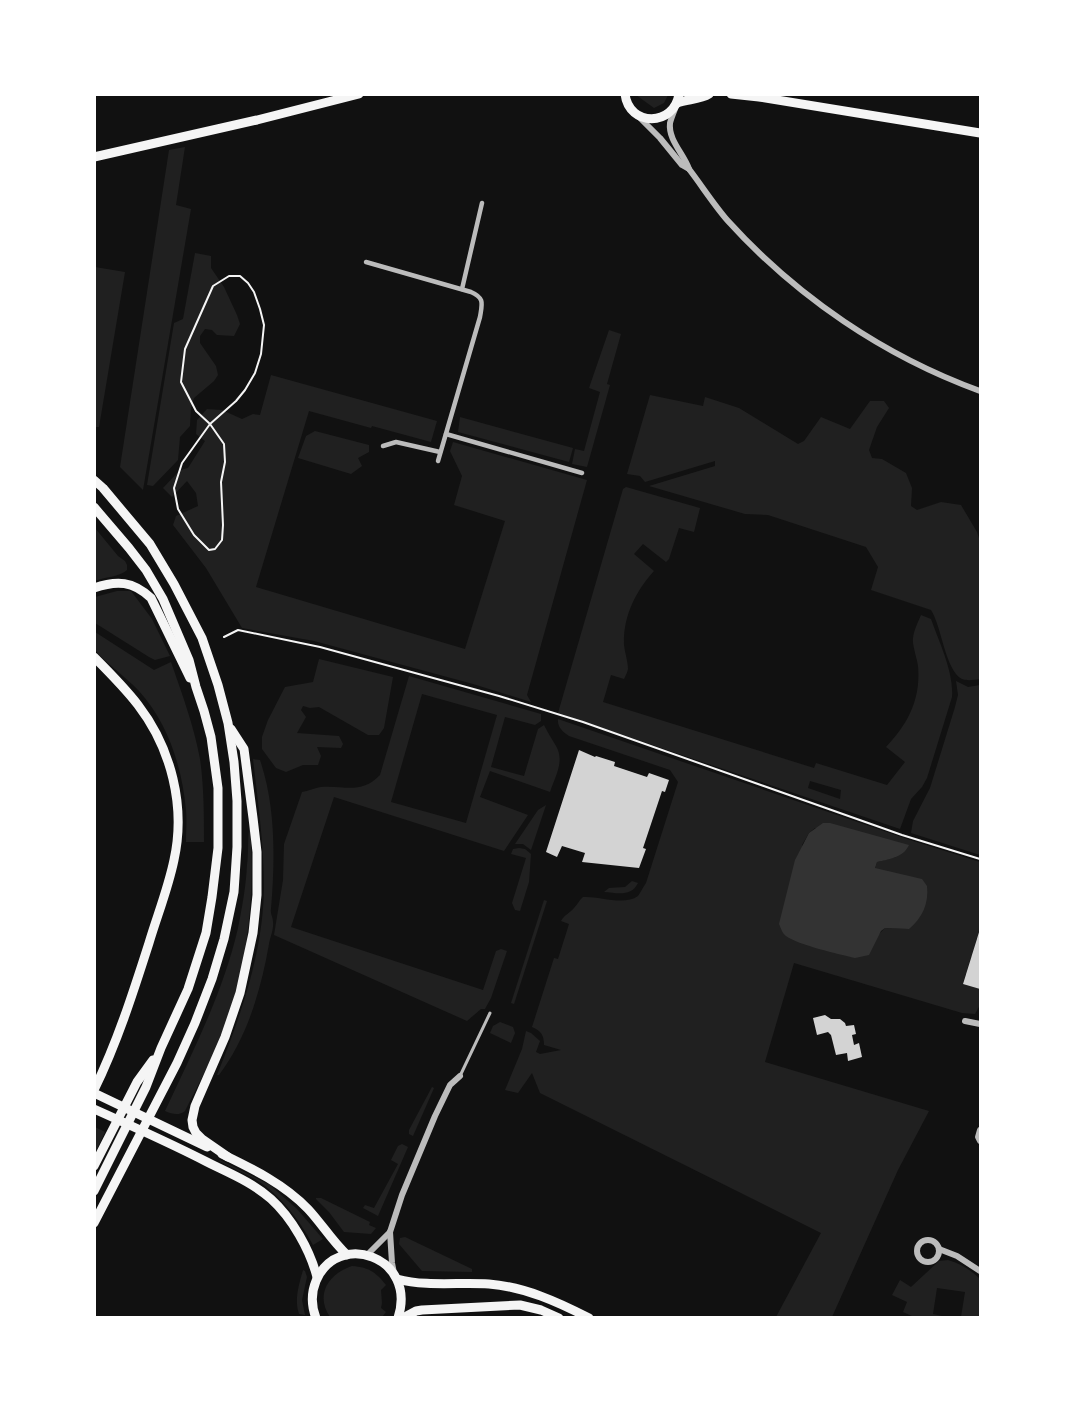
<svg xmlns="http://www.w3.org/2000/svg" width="1075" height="1412" font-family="'PT Sans',sans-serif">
  <rect width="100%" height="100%" fill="#111"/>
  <g fill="#202020" fill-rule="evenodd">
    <path d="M636,95V94L668,95L664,103L654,108Z"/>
    <path d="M185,147L176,205L191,209L143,490L120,467L169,150Z"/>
    <path d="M195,253L211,256V268L224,287L237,315L240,324L234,336L217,335L212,330L205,329L200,336V343L216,366L218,375L214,381L194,398L191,408L190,426L180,437L178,460L153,486L147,485L174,323L183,319Z"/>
    <path d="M95,267L125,272L99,427H94Z"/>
    <path d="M609,330L621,334L607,384L610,385L587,467L572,464L575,449L584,451L600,392L589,388Z"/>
    <path d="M271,375L437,421L431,442L372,426L371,428L309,411L256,587L465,649L505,521L454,505L462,476L450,451L453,442L587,480L527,695L531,702L473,684L314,641L242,628L206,568L173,525L176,516L198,506L196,493L187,481L172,497L163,488L180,470L188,468L205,441L196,434L197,420L207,409L222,410L242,419L253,414L260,415Z"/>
    <path d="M650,395L703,406L705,397L739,408L798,444L804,441L821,417L850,429L870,401H884L889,408L877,427L869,450L872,458L882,459L906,473L912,488L911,506L917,510L941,502L961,505L977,532L980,541V679C974,680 967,681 962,679C945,670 942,627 931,610L871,590L878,567L866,547L768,515L745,514L649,486L715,466V461L645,482L640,476L627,474Z"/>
    <path d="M460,417L573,448L569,462L458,432Z"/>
    <path d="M315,431L369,445V452L358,458L362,466L351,474L298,458L306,436Z"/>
    <path d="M626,487L700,508L694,532L679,528L669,559L666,562L643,544L634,554L654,571C635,592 623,617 624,645C625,653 628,662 628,669C627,673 626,675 624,679L611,675L603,702L814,768L816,763L887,785L905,762L886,747C908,724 921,699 918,666C917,658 912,645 913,638C914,630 918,622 921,615L931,619C939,642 954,672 952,697L927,778L922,787L911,799L900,829L558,713L623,489ZM810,781L841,790L840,799L808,788Z"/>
    <path d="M95,528L118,556L125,561L127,565V570C120,577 104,577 95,581Z"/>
    <path d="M117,591H131L152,619L170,656L155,660L149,657L95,623V597Z"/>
    <path d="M95,632L154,670L171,662C182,694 194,726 200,759C204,787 204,815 204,842H186C186,832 187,821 186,810C182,767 168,723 139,691C125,676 108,665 95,650Z"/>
    <path d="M319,659L393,677L384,728L379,735H368L319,707L310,708L303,706L301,710L306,717L297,733L339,736L343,744L341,748L317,747L321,756L318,765H303L286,772L276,768L262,749V737L268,720L285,687L313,682Z"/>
    <path d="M409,676L541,714V721L535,725L505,717L491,767L524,776L538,729L544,725C548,733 552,739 556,746C565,761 555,777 550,792L490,771L480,797L528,815L504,851L334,797L291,927L483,990L496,951L501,949L507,951L491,998L485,1009H481L467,1021L274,935L283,880L284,844L302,792C308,791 315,788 321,787C344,785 361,795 380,775ZM422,694L497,715L466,823L391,802Z"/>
    <path d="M956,681L968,687L980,685V855L911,833L913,821L930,788L955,707L958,695Z"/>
    <path d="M558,719L910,840L980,862V928L963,983L980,989V1005L975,1014L962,1013L794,963L765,1062L929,1111L898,1170L832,1317H776L821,1233L540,1093L532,1073L518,1093L505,1090L522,1049L526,1031L531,1033L540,1041L536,1052L540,1054L561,1050L544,1045C544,1035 541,1031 532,1027L554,958L558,959L569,924L561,921C564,915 570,913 574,908C578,904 579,900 583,897C599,896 624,906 638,896C641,892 643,887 646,883L678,782L670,770L569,736C563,732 557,727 558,719ZM815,828L896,857L877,862L875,868L909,929L885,928L878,935L802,845L809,833Z"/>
    <path d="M253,759L260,760C276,807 275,860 271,909C270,914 273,917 273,922C274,929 270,938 269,944C261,990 247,1038 219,1075H217C241,1015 263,953 264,888C264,845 258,802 253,759Z"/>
    <path d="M546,805L531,850L523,844H515L538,810Z"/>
    <path d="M250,824C255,892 249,963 224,1028C214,1056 199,1083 185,1111C179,1116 172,1114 165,1111C193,1051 223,993 238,928C242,908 246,886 247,865C249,851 247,837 250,824Z"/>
    <path d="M519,848L525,849L531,854L529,882L520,911L515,910L512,903L526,858L511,854L513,849Z"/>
    <path d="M632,881L638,883C631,897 618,893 604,892L609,888L625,887Z"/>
    <path d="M544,900L547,901L514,1004L511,1003Z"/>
    <path d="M500,1022L513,1027L515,1033L511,1043L490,1033L493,1026Z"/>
    <path d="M432,1087L434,1088L413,1136L409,1134V1130Z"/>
    <path d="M95,1127L105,1132L95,1153Z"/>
    <path d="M402,1144L408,1147L378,1216L363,1208L365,1205L374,1208L398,1164L391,1160L398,1146Z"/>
    <path d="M220,1160L270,1185L297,1209L323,1239L313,1245C298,1218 280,1194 253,1178C242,1172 230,1167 219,1161Z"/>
    <path d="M316,1198H321L370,1222L369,1225L376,1228L371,1234L344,1232L329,1212L316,1199Z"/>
    <path d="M405,1237L472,1269V1272L422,1271L399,1244L400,1238Z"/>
    <path d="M948,1260C961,1264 971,1270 980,1279V1317H961L965,1292L937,1288L933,1314L942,1316V1317H914L903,1312L907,1302L892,1295L900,1280L911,1287L939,1261Z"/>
    <path d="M352,1266C368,1267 376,1272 386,1285L381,1290L382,1303L381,1308L386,1312L382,1317H330C315,1295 328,1274 352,1266Z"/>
    <path d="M303,1270L305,1271L307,1277L302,1300L305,1315L299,1314C294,1299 299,1285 303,1270Z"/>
  </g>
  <path fill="#333" d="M823,823H830L909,845C903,858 889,859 877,862L875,868L922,879L927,886C929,904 922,918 909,929L885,928L881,931L869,955L855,958C839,954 798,945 786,936C782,933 781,928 779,924L795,860L809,833Z"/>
  <g fill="#d3d3d3">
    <path d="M579,750L595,757L596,756L615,762L614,766L647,777L649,773L669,780L665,792L662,791L643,848L646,849L639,868L582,862L585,853L562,846L557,857L546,852Z"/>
    <path d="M980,929V989L963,984Z"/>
    <path d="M825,1015L831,1019H840L845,1023L846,1026L854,1025L856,1034L852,1035L854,1045L859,1043L862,1057L848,1061L847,1053L836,1055L831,1035L828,1032L817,1035L813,1018Z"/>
  </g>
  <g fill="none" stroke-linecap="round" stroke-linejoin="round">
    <g stroke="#f5f5f5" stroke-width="2">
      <path d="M210,424L196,411L181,382L185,349L213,286L229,276H240L248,283L254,292L260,309L264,325L261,354L255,373L245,390L236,401L210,424L182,463L174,488L178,509L194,535L209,550L215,549L222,540L223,525L221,482L225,462L224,444L210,424"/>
      <path d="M224,637L238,630L320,647L499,696L583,722L902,835L980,859"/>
    </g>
    <path stroke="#bcbcbc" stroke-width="3" d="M460,1076L490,1013"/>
    <g stroke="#bcbcbc" stroke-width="4.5">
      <path d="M366,262L471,292C485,298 482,304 480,317L438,461"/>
      <path d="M462,289L482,203"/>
      <path d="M446,434L582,473"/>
      <path d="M383,446L396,442L440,452"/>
    </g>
    <g stroke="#bcbcbc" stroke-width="6">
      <path d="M675,109C673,114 671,119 670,123C668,140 684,154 689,169"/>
      <path d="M639,117L660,138L682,165L689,169C702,186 714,205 728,221C797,297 884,356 980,391"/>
      <path d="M965,1021L980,1024"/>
      <path d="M980,1130L978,1137L980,1141"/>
      <path d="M390,1232L392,1263L394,1273"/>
      <circle cx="928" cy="1251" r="11"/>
      <path d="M939,1249L957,1256L980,1271"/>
      <path d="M367,1255L390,1232L402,1195L435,1116L450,1085L460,1076"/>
    </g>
    <g stroke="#f5f5f5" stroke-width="9">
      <path d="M625,94C629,127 674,127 679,94"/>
      <path d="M731,94L759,97L980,133"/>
      <path d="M677,103C687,99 700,100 709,94"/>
      <path d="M94,157L257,120L359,94"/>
    </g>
    <g stroke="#f5f5f5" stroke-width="9">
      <path d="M94,480L103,488L150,544L174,584L202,638L218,685L228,723L234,762L237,801V847L234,892L224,939L212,979L195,1023L177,1063L94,1223"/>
      <path d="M94,507L129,548L146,570L163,599L189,660L196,687L204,711L211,737L218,788V848L212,897L206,933L188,989L161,1048L146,1087L94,1191"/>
      <path d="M94,588C117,580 133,581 151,598L190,678"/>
      <path d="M94,657C109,672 125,688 138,705C171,748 186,806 174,860C168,889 157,916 149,943C133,993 117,1043 94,1090"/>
      <path d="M94,1093L207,1147"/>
      <path d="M94,1109C132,1126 170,1143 207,1162C229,1173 252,1182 271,1199C292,1218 310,1250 317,1277"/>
      <path d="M222,1154C253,1169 284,1184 308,1209C322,1224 332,1241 347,1255"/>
      <path d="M228,1157L202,1139L196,1133L193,1127L192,1120L195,1106L225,1037L240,993L253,933L257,895V852L253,818L244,749L231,729"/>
      <path d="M94,1166L137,1082L153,1060"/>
      <path d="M397,1279C427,1287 459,1282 489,1284C525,1287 558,1302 589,1318"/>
      <path d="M316,1318C311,1305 311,1293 316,1281C337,1230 418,1256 398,1318"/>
      <path d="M403,1318L416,1311L422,1310L520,1305L541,1310L559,1318"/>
    </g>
  </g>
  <rect width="1075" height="1412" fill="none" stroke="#ffffff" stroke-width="192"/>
</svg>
